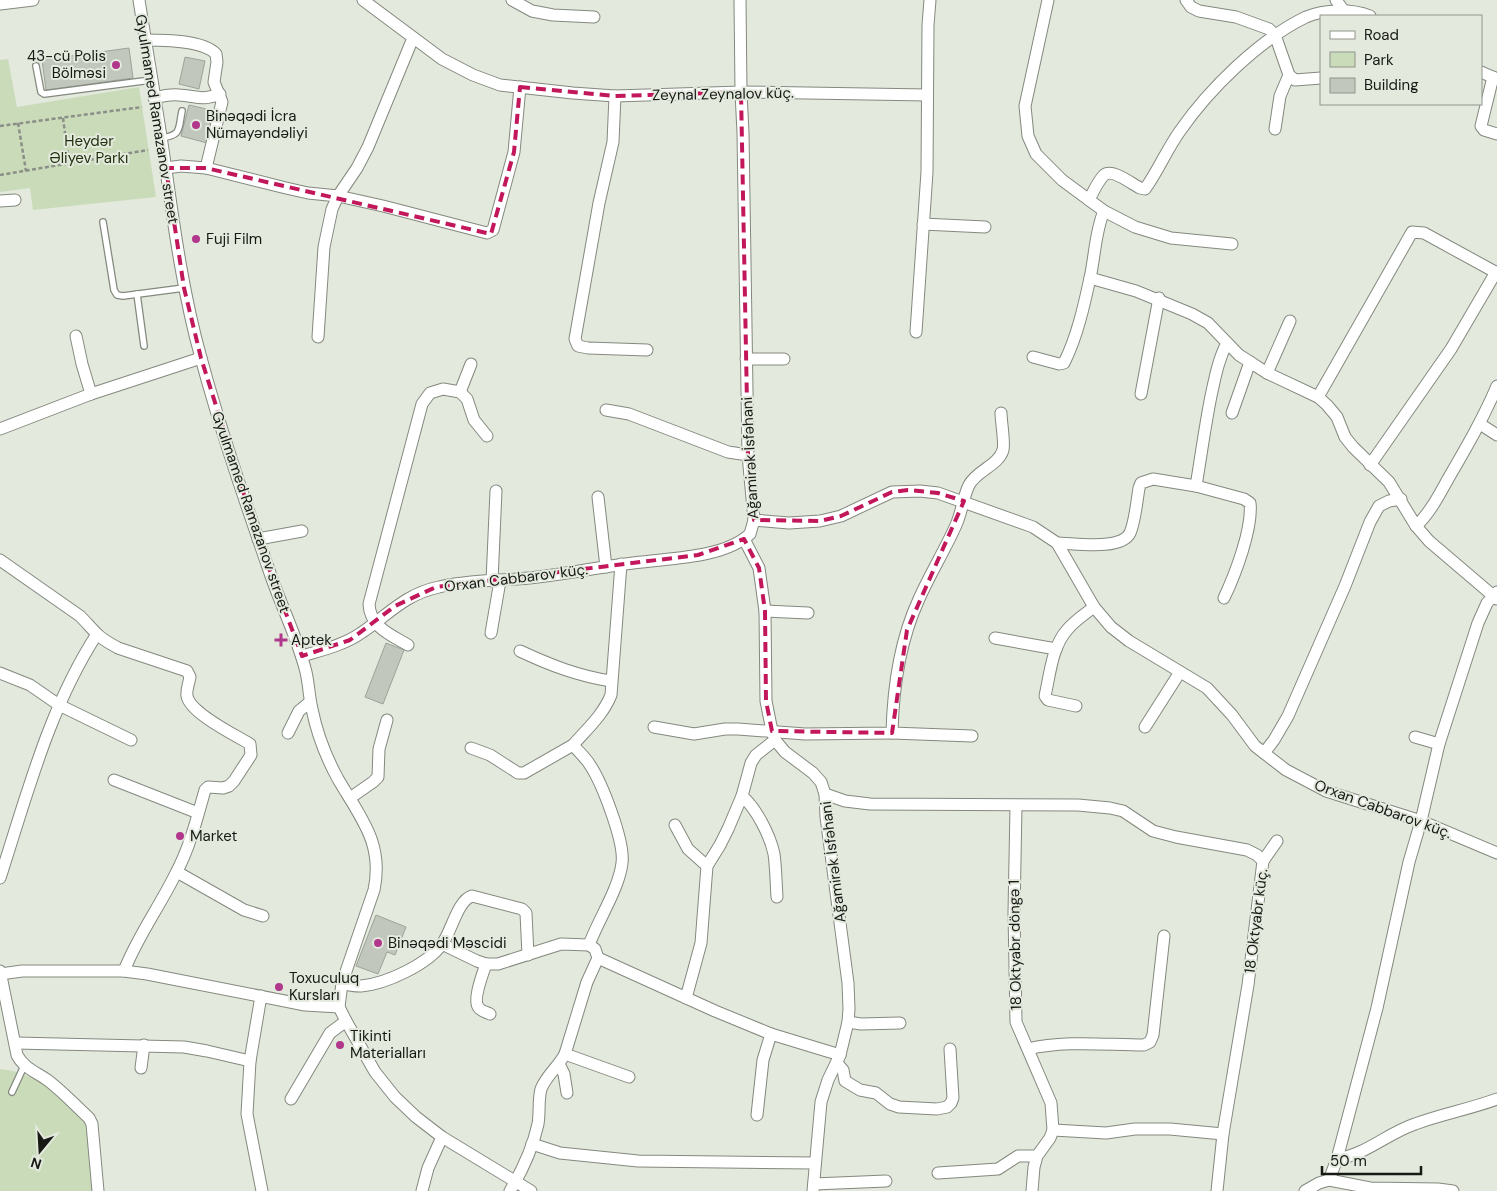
<svg xmlns="http://www.w3.org/2000/svg" width="1497" height="1191" font-family="'DM Sans',sans-serif">
  <rect width="100%" height="100%" fill="#e3e9dd"/>
  <g fill="#cadbba">
    <path d="M8,59L17,107L139,87L156,197L33,210L30,188L0,192V60Z"/>
    <path d="M0,1069C30,1072 49,1086 70,1106C74,1110 80,1114 84,1119C94,1134 93,1173 93,1191H0Z"/>
  </g>
  <g fill="#c1c7bc" stroke="#9da398">
    <path d="M129,48L133,78L46,90L42,60Z"/>
    <path d="M185,57L205,61L199,89L179,84Z"/>
    <path d="M189,105L215,111L207,143L181,136Z"/>
    <path d="M386,643L404,650L383,704L365,697Z"/>
    <path d="M376,915L406,927L395,955L387,952L378,974L356,966Z"/>
  </g>
  <g fill="none" stroke-linecap="round" stroke-linejoin="round">
    <defs>
      <g id="service">
        <path d="M36,66L41,92L44,94L151,80"/>
        <path d="M161,138C182,135 178,130 182,111"/>
        <path d="M103,222L114,290L117,295L123,296L184,288"/>
        <path d="M137,294L144,346"/>
        <path d="M12,1092L24,1066"/>
      </g>
      <g id="minor">
        <path d="M139,0C148,57 158,114 166,170C175,234 184,297 201,358C221,432 246,504 271,576C282,608 298,639 306,672C309,685 309,697 312,709C317,734 326,757 338,779C360,817 384,843 374,890L342,983L339,1007L346,1021L375,1072L395,1097L416,1117L442,1137L531,1191"/>
        <path d="M363,0L442,59L473,75L500,85L573,93L615,96L741,92L927,95"/>
        <path d="M512,0L532,11L553,15L594,17"/>
        <path d="M1048,0L1025,106L1028,136L1036,154L1062,180L1104,211L1135,227L1171,238L1232,244"/>
        <path d="M1186,0L1191,7L1199,11L1236,17L1269,29L1275,35L1289,75L1295,80L1321,78"/>
        <path d="M1336,0L1344,11"/>
        <path d="M0,4L33,0"/>
        <path d="M146,40C164,40 203,40 216,54L217,62L214,82L222,102L206,168"/>
        <path d="M1481,72L1497,79"/>
        <path d="M1493,77L1481,126L1484,130L1497,134"/>
        <path d="M615,96L613,142L599,203L575,339L578,346L588,348L647,350"/>
        <path d="M154,98C162,96 170,94 179,95C196,96 202,101 220,94"/>
        <path d="M1275,129L1280,96L1289,75"/>
        <path d="M166,168L181,166L206,168L286,188L308,193L338,196L383,206L487,233L493,230L514,152L520,87"/>
        <path d="M1089,200C1093,192 1098,181 1104,175C1112,168 1132,184 1140,188L1145,189C1158,171 1167,149 1180,131C1209,89 1260,39 1306,17C1325,9 1351,9 1370,16"/>
        <path d="M0,201L15,200"/>
        <path d="M923,224L985,227"/>
        <path d="M1090,278L1136,291L1192,314L1208,323L1239,355L1250,362L1267,373L1318,397L1327,405L1337,417L1345,437L1353,447L1389,482L1416,526L1429,541L1497,599"/>
        <path d="M916,332L927,172L928,25L930,0"/>
        <path d="M76,336L82,364L91,394"/>
        <path d="M318,337L324,247L332,209L338,196L357,168L368,147L413,38"/>
        <path d="M1033,357L1059,364L1064,363C1077,337 1084,306 1090,278C1095,256 1095,232 1104,211"/>
        <path d="M746,359H784"/>
        <path d="M1267,373L1290,321"/>
        <path d="M460,392L471,364"/>
        <path d="M1141,394L1159,298"/>
        <path d="M1318,397L1412,232L1424,233L1497,273"/>
        <path d="M606,410L629,414L728,452L748,455"/>
        <path d="M1232,413L1250,362"/>
        <path d="M1480,424L1497,435"/>
        <path d="M0,429L91,394L201,358"/>
        <path d="M1370,465L1451,349L1496,272"/>
        <path d="M1196,486C1201,456 1205,426 1211,396C1215,378 1218,360 1227,343"/>
        <path d="M598,497L606,567"/>
        <path d="M754,520L789,523L820,521L841,516L892,492L920,491L938,493L1033,527L1057,543L1094,607L1111,627L1129,641L1207,688L1232,715L1255,746L1286,770L1326,791L1421,821L1497,853"/>
        <path d="M1416,526C1430,513 1439,495 1448,479C1466,448 1483,419 1497,386"/>
        <path d="M258,539L302,531"/>
        <path d="M744,539L759,568L765,611L766,701L772,731L775,740L785,752L813,773L821,782L825,794L826,817L848,983L849,1009L848,1022L840,1055L828,1080L821,1102L813,1191"/>
        <path d="M1057,543C1074,543 1121,551 1130,533C1135,522 1137,500 1139,488L1141,483L1153,479L1196,486L1244,499L1250,503C1253,528 1235,575 1224,598"/>
        <path d="M0,560L80,616C86,622 91,628 97,634C103,640 111,644 118,648L187,671L190,677C189,683 186,690 187,696C190,713 235,735 250,744L251,755L234,781L229,786L223,788L208,787L205,790C197,818 190,847 176,873C160,906 137,937 124,971"/>
        <path d="M492,581L496,491"/>
        <path d="M765,611L808,613"/>
        <path d="M491,633L500,581"/>
        <path d="M995,638L1056,649"/>
        <path d="M408,645C391,635 370,627 369,604L422,404L430,393L443,389L460,392L467,399L474,420L487,436"/>
        <path d="M520,651C550,665 578,676 611,681"/>
        <path d="M302,656C322,650 344,645 361,633C388,615 405,594 439,587C468,580 499,581 529,578C567,574 604,566 642,562C675,558 725,557 750,534L754,520L748,455L743,133L741,92L740,0"/>
        <path d="M0,673L30,685L59,705L131,740"/>
        <path d="M1076,706L1048,700L1045,696C1050,674 1052,647 1067,630C1074,621 1085,614 1094,607"/>
        <path d="M654,727L694,734L725,729H738L805,734L892,733C893,689 900,640 919,599C930,574 945,550 956,525C962,512 963,497 969,485C977,470 998,466 1003,450C1005,444 1001,421 1001,413"/>
        <path d="M1145,727L1180,672"/>
        <path d="M288,733L299,711L310,702"/>
        <path d="M892,733L972,736"/>
        <path d="M1415,737L1439,744"/>
        <path d="M471,748L490,755L518,773H524L573,745"/>
        <path d="M1264,753L1274,740L1288,716L1345,586L1370,522L1379,506L1389,501L1401,499"/>
        <path d="M114,780L198,813"/>
        <path d="M825,794L845,801L870,804L1078,805L1110,808L1123,811L1153,831L1176,837L1247,850L1257,855L1263,861L1248,985L1223,1134L1217,1191"/>
        <path d="M742,796C756,808 770,835 774,854C776,868 776,883 777,897"/>
        <path d="M350,798L373,782L378,777L379,749L387,720"/>
        <path d="M1016,806L1014,913L1016,1022L1051,1103L1053,1130L1050,1138L1037,1156L1034,1167L1032,1191"/>
        <path d="M675,825L688,849L707,866"/>
        <path d="M1263,861L1277,841"/>
        <path d="M177,872L244,910L263,916"/>
        <path d="M0,878C27,795 49,708 97,634"/>
        <path d="M442,944L477,961L486,964H498L561,944L589,945"/>
        <path d="M598,958L715,1011L771,1034L840,1055"/>
        <path d="M486,964C483,973 472,1001 479,1008C481,1011 486,1012 490,1014"/>
        <path d="M0,971L17,1055C24,1069 39,1073 50,1082C64,1093 76,1106 89,1118L92,1124L98,1191"/>
        <path d="M0,974L22,971H124L147,974L305,1005L339,1007"/>
        <path d="M342,983C348,985 355,986 361,986C386,984 428,964 442,944C452,931 457,901 472,896L522,909L526,913L528,955"/>
        <path d="M261,996L250,1061L247,1114L262,1191"/>
        <path d="M686,998L701,943L707,866L720,845L728,829L742,796L751,763L756,755L775,740"/>
        <path d="M848,1022L861,1024L900,1023"/>
        <path d="M16,1043L184,1047L207,1051L250,1061"/>
        <path d="M1028,1049C1065,1040 1106,1045 1144,1045L1150,1042L1153,1035L1164,936"/>
        <path d="M565,1054L629,1077"/>
        <path d="M837,1063L843,1070L845,1081L860,1090L876,1093L890,1104L899,1107L937,1109L947,1107L951,1103L953,1098L950,1049"/>
        <path d="M559,1064L564,1074L567,1093"/>
        <path d="M141,1068L144,1045"/>
        <path d="M291,1099L330,1033L346,1021"/>
        <path d="M757,1115L763,1060L771,1034"/>
        <path d="M1053,1130L1106,1133L1135,1129H1170L1223,1134"/>
        <path d="M532,1144L560,1153L638,1161L815,1163"/>
        <path d="M1337,1159C1365,1155 1388,1133 1415,1124C1442,1114 1470,1109 1497,1099"/>
        <path d="M938,1173L998,1169L1018,1156H1037"/>
        <path d="M1329,1180L1337,1159L1377,1008L1409,862L1421,821L1439,744L1478,623L1487,603L1497,592"/>
        <path d="M814,1184L886,1181"/>
        <path d="M422,1191L428,1168L442,1137"/>
        <path d="M510,1191C522,1171 533,1147 538,1124C540,1113 538,1100 541,1089C546,1076 558,1067 565,1054L587,982L598,958L595,949L589,945C598,920 619,889 622,863C625,842 602,783 590,765C586,758 578,751 573,745C587,729 603,715 611,695L621,564"/>
        <path d="M1305,1191L1319,1183L1329,1180L1370,1188L1438,1189L1453,1191"/>
      </g>
    </defs>
    <use href="#service" stroke="#84897f" stroke-width="8"/>
    <use href="#minor" stroke="#84897f" stroke-width="13"/>
    <g stroke="#8b8f87" stroke-width="2.5" stroke-dasharray="4 2.5" stroke-linecap="butt">
      <path d="M63,118L69,163"/>
      <path d="M18,123L26,171"/>
      <path d="M0,126L142,107"/>
      <path d="M0,175L148,150"/>
    </g>
    <use href="#service" stroke="#fff" stroke-width="5.5"/>
    <use href="#minor" stroke="#fff" stroke-width="11"/>
  </g>
  <path fill="none" stroke="#c2185b" stroke-width="4" stroke-dasharray="10 6" stroke-linejoin="round" d="M520,87L615,96L741,92L748,455L754,520L820,521L841,516L892,492L908,490L938,493L964,501L907,630L892,733L772,731L766,701L765,611L759,568L744,539L698,555L436,587L395,606L350,640L302,656L258,539L201,358L184,288L166,168H206L491,234L514,152Z"/>
  <g fill="#b0378b" stroke="#e3e9dd" stroke-width="2">
    <circle cx="116" cy="65" r="5"/>
    <circle cx="196" cy="125" r="5"/>
    <circle cx="196" cy="239" r="5"/>
    <path d="M278.5 632.5h5v5h5v5h-5v5h-5v-5h-5v-5h5z"/>
    <circle cx="180" cy="836" r="5"/>
    <circle cx="378" cy="943" r="5"/>
    <circle cx="279" cy="987" r="5"/>
    <circle cx="340" cy="1045" r="5"/>
  </g>
  <g text-anchor="middle" stroke-width="4" stroke-linejoin="round" paint-order="stroke">
    <g font-size="15" fill="#171915" stroke="#e3e9dd" text-anchor="start">
      <text x="106" y="61" text-anchor="end">43-cü Polis<tspan x="106" dy="17">Bölməsi</tspan></text>
      <text x="206" y="121">Binəqədi İcra<tspan x="206" dy="17">Nümayəndəliyi</tspan></text>
      <text x="206" y="244">Fuji Film</text>
      <text x="291" y="645">Aptek</text>
      <text x="190" y="841">Market</text>
      <text x="388" y="948">Binəqədi Məscidi</text>
      <text x="289" y="983">Toxuculuq<tspan x="289" dy="17">Kursları</tspan></text>
      <text x="350" y="1041">Tikinti<tspan x="350" dy="17">Materialları</tspan></text>
    </g>
    <g font-size="15" fill="#171915" stroke="#e3e9dd">
      <text transform="translate(723 94) rotate(-1)" y="5">Zeynal Zeynalov küç.</text>
      <text transform="translate(157 119) rotate(81)" y="5">Gyulmamed Ramazanov street</text>
      <text transform="translate(750 458) rotate(-93)" y="5">Ağamirək İsfəhani</text>
      <text transform="translate(251 512) rotate(71)" y="5">Gyulmamed Ramazanov street</text>
      <text transform="translate(516 578) rotate(-7)" y="5">Orxan Cabbarov küç.</text>
      <text transform="translate(1383 809) rotate(20)" y="5">Orxan Cabbarov küç.</text>
      <text transform="translate(833 862) rotate(-97)" y="5">Ağamirək İsfəhani</text>
      <text transform="translate(1256 921) rotate(-83)" y="5">18 Oktyabr küç.</text>
      <text transform="translate(1015 945) rotate(-91)" y="5">18 Oktyabr döngə 1</text>
    </g>
    <g font-size="15" fill="#1f2f0b" stroke="#e3e9dd">
      <text x="89" y="146">Heydər<tspan x="89" dy="17">Əliyev Parkı</tspan></text>
    </g>
  </g>
  <rect x="1320" y="15" width="162" height="90" fill="#e3e9dd" stroke="#91968d"/>
  <rect x="1330" y="31" width="25" height="8" fill="#ffffff" stroke="#91968d"/>
  <text x="1364" y="40" font-size="15" fill="#171915">Road</text>
  <rect x="1330" y="52" width="25" height="15" fill="#cadbba" stroke="#91968d"/>
  <text x="1364" y="65" font-size="15" fill="#171915">Park</text>
  <rect x="1330" y="78" width="25" height="15" fill="#c1c7bc" stroke="#91968d"/>
  <text x="1364" y="90" font-size="15" fill="#171915">Building</text>
  <g transform="translate(40 1151) rotate(198)" stroke="#e3e9dd" stroke-width="4" paint-order="stroke">
  <path d="M0-4L9 19L0 12L-9 19Z" fill="#171915"/>
  <text y="-8" font-size="14" font-weight="bold" text-anchor="middle" fill="#171915">N</text>
  </g>
  <path d="M1322 1166v8h99v-8" fill="none" stroke="#171915" stroke-width="2.5"/>
  <text x="1330" y="1166" font-size="15" fill="#171915" stroke="#e3e9dd" stroke-width="4" paint-order="stroke">50 m</text>
</svg>
